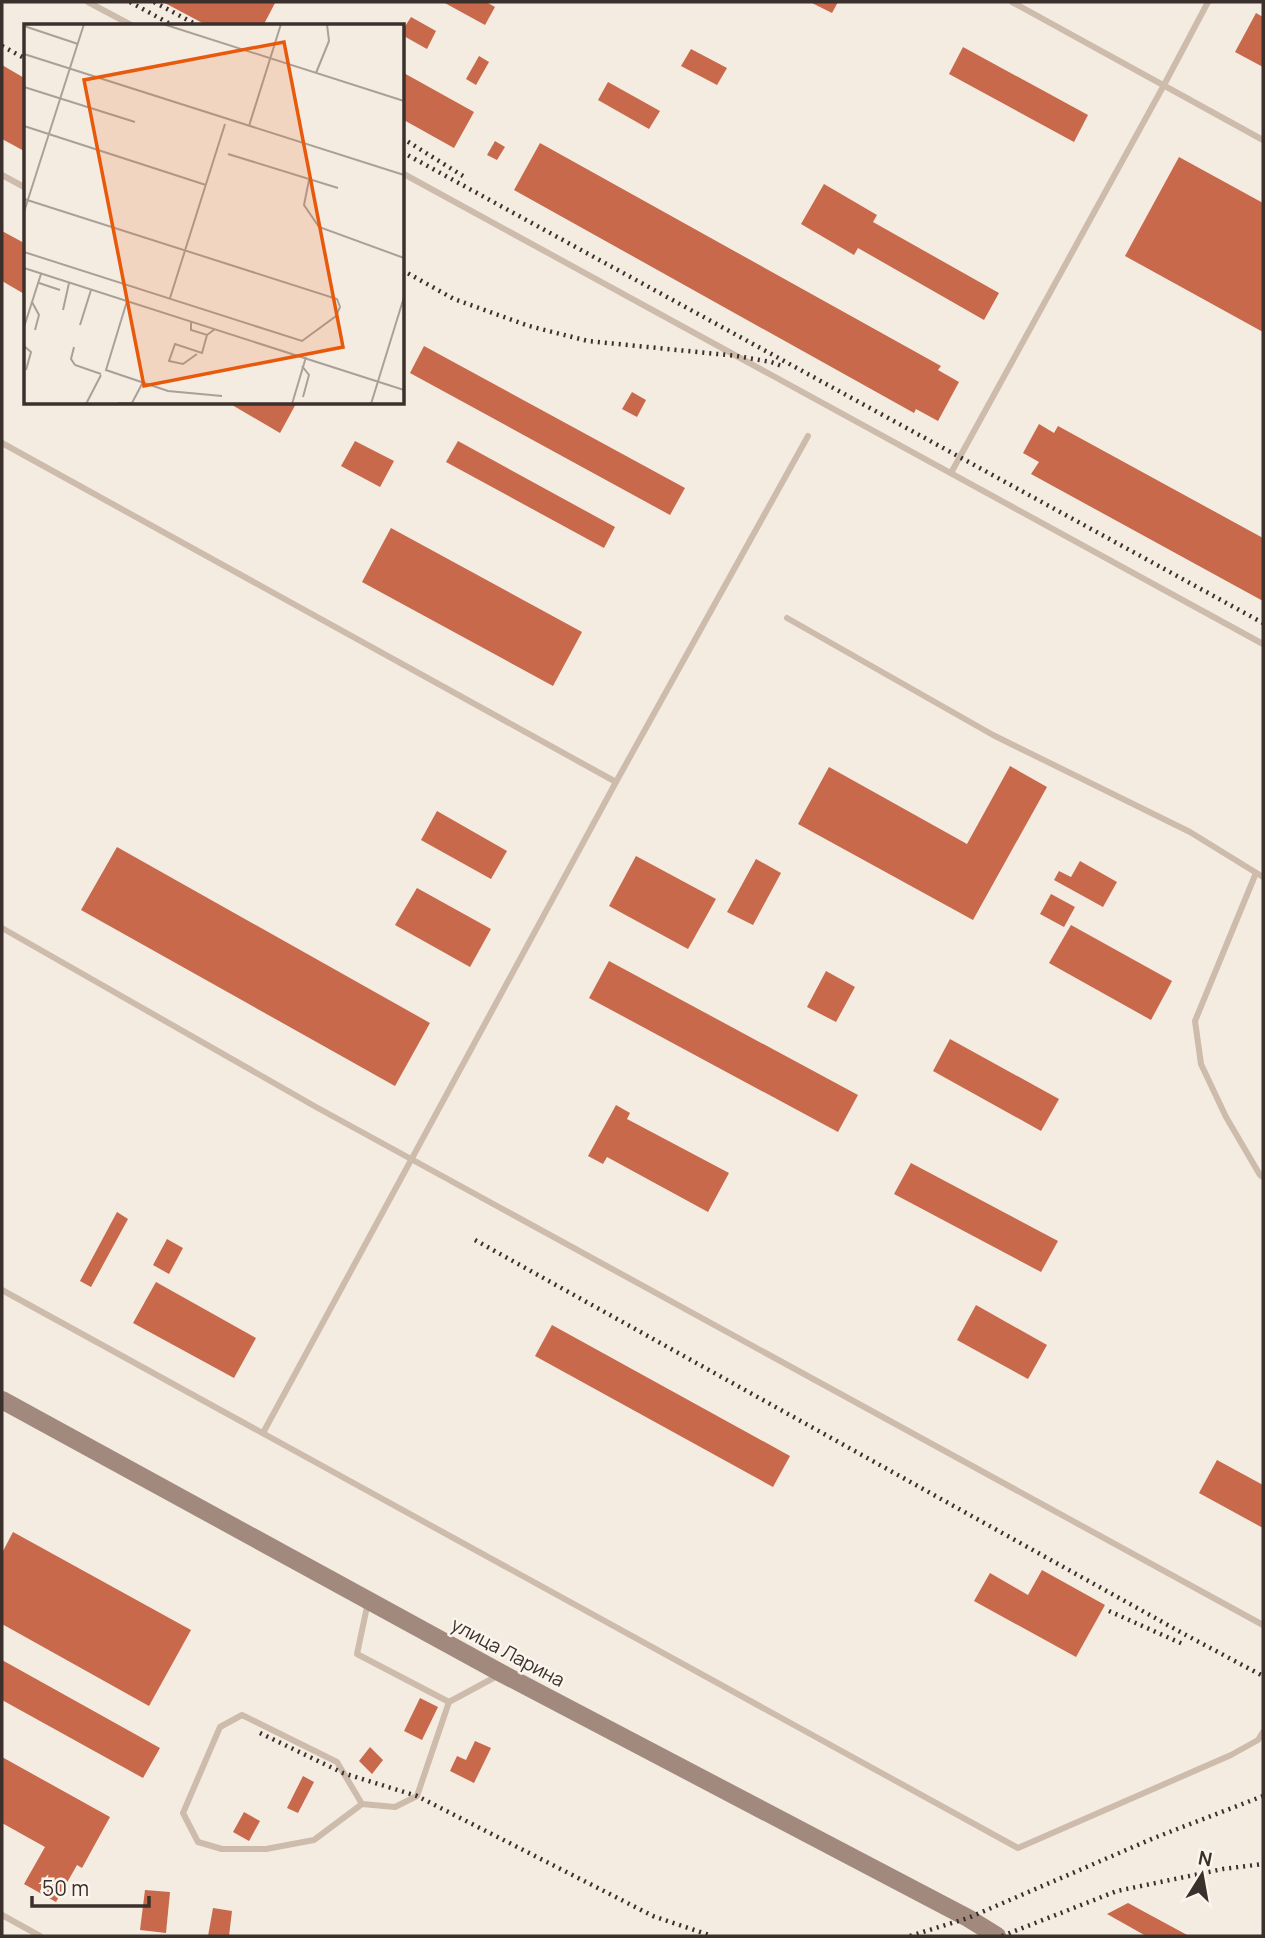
<svg xmlns="http://www.w3.org/2000/svg" width="1265" height="1938" font-family="Manrope,sans-serif">
  <rect width="100%" height="100%" fill="#f4ebe1"/>
  <g fill="#c8694b">
    <path d="M163,2H273L275,3L263,26H208Z"/>
    <path d="M443,2H486L495,7L485,25Z"/>
    <path d="M810,2H838L832,13Z"/>
    <path d="M1256,13L1263,17V67L1235,52Z"/>
    <path d="M411,17L436,31L427,49L402,35V31Z"/>
    <path d="M963,47L1088,115L1074,142L949,74Z"/>
    <path d="M691,49L727,68L717,85L681,66Z"/>
    <path d="M479,56L489,62L476,85L466,79Z"/>
    <path d="M2,65L26,79V152L2,139Z"/>
    <path d="M402,72L474,112L454,148L402,119Z"/>
    <path d="M608,82L660,111L649,129L598,100Z"/>
    <path d="M495,141L505,147L497,160L487,155Z"/>
    <path d="M540,143L941,366L938,370L959,382L938,421L916,409L914,413L514,190Z"/>
    <path d="M1179,157L1263,203V332L1125,256Z"/>
    <path d="M824,184L877,215L873,222L999,293L984,320L858,248L854,255L801,224Z"/>
    <path d="M2,231L26,244V295L2,281Z"/>
    <path d="M424,346L685,488L670,515L410,373Z"/>
    <path d="M632,392L646,400L637,417L622,409Z"/>
    <path d="M227,402H297L280,433Z"/>
    <path d="M1039,424L1054,433L1058,426L1263,538V601L1031,474L1039,462L1023,453Z"/>
    <path d="M355,441L394,461L380,487L341,466Z"/>
    <path d="M458,441L615,527L604,548L446,462Z"/>
    <path d="M391,528L582,632L553,686L362,582Z"/>
    <path d="M1010,766L1047,787L973,920L798,824L829,767L967,844Z"/>
    <path d="M437,811L507,851L491,879L421,840Z"/>
    <path d="M117,847L430,1023L395,1086L81,910Z"/>
    <path d="M636,856L716,899L688,949L609,906Z"/>
    <path d="M756,859L781,873L753,925L727,912Z"/>
    <path d="M1080,861L1117,882L1103,907L1054,880L1059,871L1071,877Z"/>
    <path d="M417,888L491,929L470,967L395,925Z"/>
    <path d="M1051,894L1075,907L1064,927L1040,914Z"/>
    <path d="M1071,925L1172,981L1151,1020L1049,963Z"/>
    <path d="M609,961L858,1095L838,1132L589,998Z"/>
    <path d="M826,971L855,987L836,1022L807,1007Z"/>
    <path d="M950,1039L1059,1099L1041,1131L933,1071Z"/>
    <path d="M616,1105L630,1113L627,1119L729,1173L708,1212L607,1157L603,1164L588,1156Z"/>
    <path d="M911,1163L1058,1241L1041,1272L894,1194Z"/>
    <path d="M117,1212L128,1219L91,1287L80,1281Z"/>
    <path d="M167,1239L183,1248L169,1274L153,1265Z"/>
    <path d="M156,1282L256,1338L234,1378L133,1323Z"/>
    <path d="M976,1305L1047,1345L1028,1379L957,1340Z"/>
    <path d="M552,1325L790,1456L773,1487L535,1356Z"/>
    <path d="M1217,1460L1263,1485V1528L1199,1493Z"/>
    <path d="M13,1532L191,1630L149,1706L2,1624V1553Z"/>
    <path d="M1042,1570L1105,1605L1076,1657L974,1601L990,1573L1028,1595Z"/>
    <path d="M2,1660L160,1748L143,1778L2,1700Z"/>
    <path d="M420,1698L438,1707L422,1740L404,1731Z"/>
    <path d="M475,1741L491,1748L474,1783L450,1771L457,1756L466,1760Z"/>
    <path d="M370,1747L383,1760L372,1774L359,1761Z"/>
    <path d="M2,1757L110,1817L82,1868L77,1865L56,1902L24,1884L45,1847L2,1823Z"/>
    <path d="M303,1776L314,1782L298,1813L287,1808Z"/>
    <path d="M244,1812L260,1821L249,1841L233,1832Z"/>
    <path d="M145,1890L170,1892L166,1933L140,1930Z"/>
    <path d="M1128,1903L1189,1936H1146L1107,1914Z"/>
    <path d="M213,1908L232,1911L229,1936H208Z"/>
  </g>
  <g fill="none" stroke-linecap="round" stroke-linejoin="round">
    <g stroke="#cdbbac" stroke-width="6">
      <path d="M88,2L133,26"/>
      <path d="M1012,2L1263,140"/>
      <path d="M402,173L1263,644"/>
      <path d="M2,175L26,188"/>
      <path d="M2,443L616,782"/>
      <path d="M951,473L1164,85L1208,2"/>
      <path d="M787,618L993,735L1190,832L1263,877"/>
      <path d="M1256,873L1195,1021L1201,1064L1226,1117L1260,1175L1263,1177"/>
      <path d="M2,928L316,1107L1263,1625"/>
      <path d="M2,1290L1018,1848L1231,1755L1258,1740L1263,1732"/>
      <path d="M263,1433L616,782L808,436"/>
      <path d="M368,1602L357,1654L449,1702L499,1675"/>
      <path d="M362,1804L314,1840L266,1849H222L198,1842L183,1813L220,1727L242,1715L337,1762L362,1804L395,1807L417,1796L449,1702"/>
      <path d="M2,1915L40,1936"/>
    </g>
    <path stroke="#a18a7d" stroke-width="18" d="M2,1400L501,1673L968,1918L997,1936"/>
    <g stroke="#3b302b" stroke-width="4.5" stroke-dasharray="2 5" stroke-linecap="butt">
      <path d="M130,2L174,26"/>
      <path d="M154,2L199,26"/>
      <path d="M2,46L26,59"/>
      <path d="M402,138L463,176"/>
      <path d="M402,152L1263,623"/>
      <path d="M402,270L454,299L529,326L588,341L737,356L771,362L782,366"/>
      <path d="M475,1240L1184,1634L1263,1676"/>
      <path d="M1109,1611L1185,1645"/>
      <path d="M260,1733L343,1773L417,1796L653,1916L712,1936"/>
      <path d="M910,1936L968,1918L1154,1838L1263,1796"/>
      <path d="M1002,1936L1117,1891L1223,1869L1263,1864"/>
    </g>
  </g>
  <g text-anchor="middle" stroke-width="5" stroke-linejoin="round" paint-order="stroke">
    <g font-size="19" fill="#3b302b" stroke="#fbf5ee">
      <text transform="translate(508 1652) rotate(28)" y="7">улица Ларина</text>
    </g>
  </g>
  <g transform="translate(24 24)">
    <rect width="380" height="380" fill="#f4ebe1"/>
    <path fill="none" stroke="#aaa098" stroke-width="2" d="M139,0L380,77M0,2L54,20M0,30L380,151M292,49L305,17L303,0M0,63L111,98M0,102L182,161M225,102L257,0M204,130L314,164M285,156L280,181L295,203L380,234M0,175L313,275L316,283L312,292L278,317L0,228M0,188L60,0M0,244L380,366M15,259L36,266M146,274L201,100M103,277L82,346L144,367L198,372M8,278L15,291L11,306M39,286L45,259M167,298V306L183,311L191,305M56,301L67,266M0,303L17,250M0,322L7,328L2,346M50,323L47,335L51,341L77,350M173,330L159,340L145,337L151,320L178,329L183,311M278,342L285,351L279,373M94,379H108L119,358M62,380L77,351M268,380L282,333M347,380L380,273"/>
    <path fill="#e8590c" fill-opacity="0.15" stroke="#e8590c" stroke-width="3.5" d="M260,18L319,323L120,362L60,56Z"/>
    <rect width="380" height="380" fill="none" stroke="#3b302b" stroke-width="3.5"/>
  </g>
  <rect width="1265" height="1938" fill="none" stroke="#3b302b" stroke-width="7"/>
  <g transform="translate(1202 1875) rotate(11)" stroke="#fbf5ee" stroke-width="5" paint-order="stroke">
  <path d="M0-5L12 26L0 18L-12 26Z" fill="#3b302b"/>
  <text y="-10" font-size="19" font-weight="bold" text-anchor="middle" fill="#3b302b">N</text>
  </g>
  <path d="M32 1896v10h117v-10" fill="none" stroke="#3b302b" stroke-width="3.5"/>
  <text x="42" y="1896" font-size="21" fill="#3b302b" stroke="#fbf5ee" stroke-width="5" paint-order="stroke">50 m</text>
</svg>
